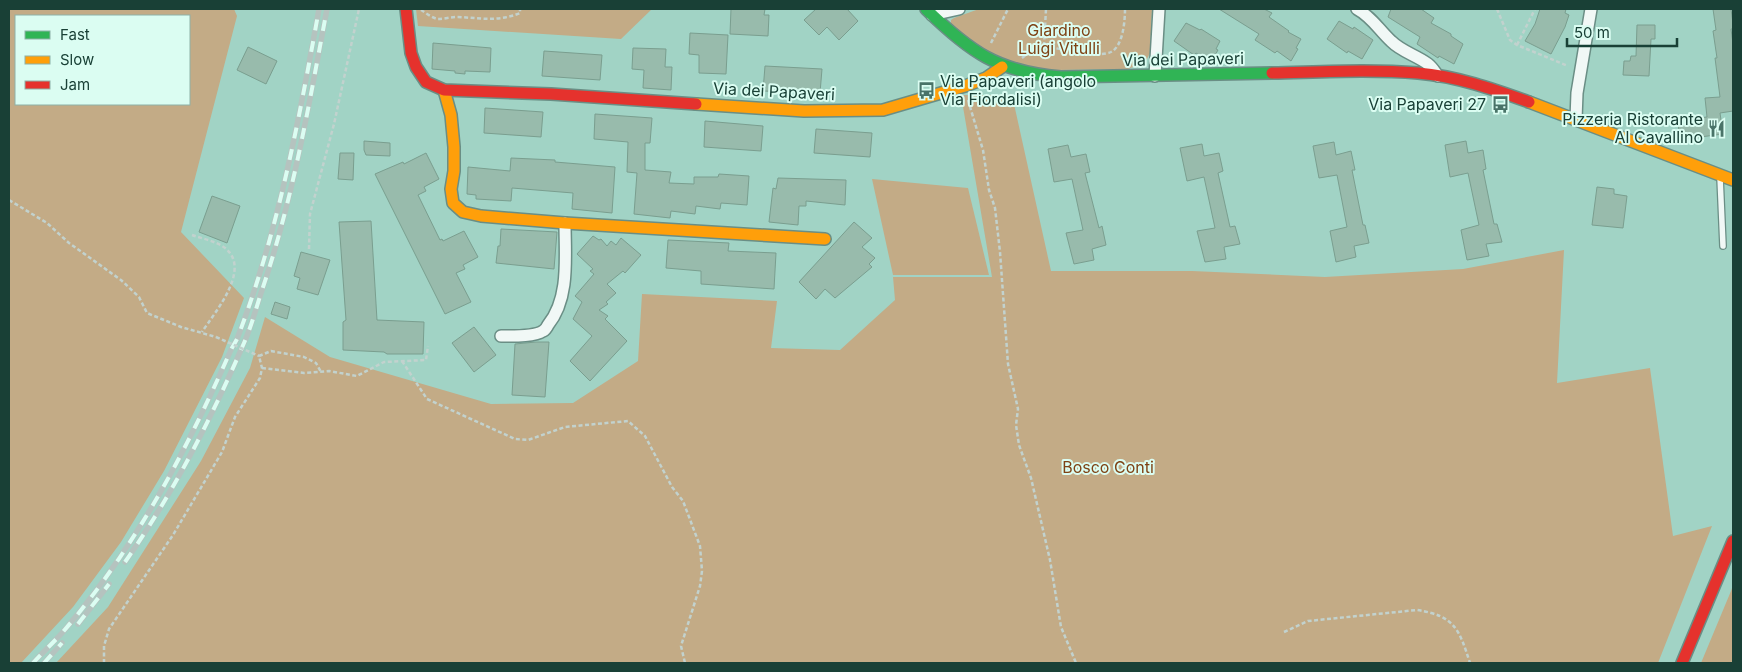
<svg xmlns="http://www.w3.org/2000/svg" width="1742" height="672" font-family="Inter,sans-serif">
  <rect width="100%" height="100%" fill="#a1d3c5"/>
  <g fill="#c3ab86" fill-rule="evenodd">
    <path d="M9,9H234L237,16L181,232L244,298L222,357L164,471L121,542L73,607L21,663H9ZM189,16V104H16V16Z"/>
    <path d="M416,9H652L621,39L418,26Z"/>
    <path d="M979,9H1152L1150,53L1147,59L1143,63L1128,69L1055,70L1021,66L973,44L951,24V20L954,18Z"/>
    <path d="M961,95H1012L1051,271H1192L1325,277L1463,269L1564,250L1557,383L1650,368L1673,536L1712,526L1658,663H56L108,607L201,461L250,368L265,317L330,357L491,404L573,403L638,361L642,294L777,301L771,348L840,350L895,300L893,277H992Z"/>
    <path d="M872,179L968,188L989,275H893Z"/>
    <path d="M1733,585V663H1701L1731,591Z"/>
  </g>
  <g fill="#98bbac" stroke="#7a9e8f">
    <path d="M731,9H765L764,15H769L768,36L730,34Z"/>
    <path d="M816,9H847L858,21L839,40L827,27L819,35L804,20Z"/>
    <path d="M1219,9H1264L1272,13L1269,17L1289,31L1288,32L1301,39L1296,48L1298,49L1291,61L1277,51L1275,53L1255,40L1259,34Z"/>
    <path d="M1391,9H1421L1434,18L1431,23L1451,34V36L1463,44L1454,64L1439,56L1438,58L1417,44L1420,37L1388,17Z"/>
    <path d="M1540,9H1566L1565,13L1569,15L1565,27L1551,54L1525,41L1535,24Z"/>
    <path d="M1713,9H1731L1733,24V29H1731L1733,44V111L1720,113L1723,134L1685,139L1684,134H1679L1678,120L1707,117L1705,98L1720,97L1715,58H1717L1713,31L1716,30Z"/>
    <path d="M1339,21L1353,29L1354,27L1373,40L1362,59L1348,51L1347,53L1327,39Z"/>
    <path d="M1186,23L1200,30L1201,29L1220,41L1216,49L1218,50L1211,62L1196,53L1194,55L1174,41Z"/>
    <path d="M1637,25H1655V39H1651L1649,76L1623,75L1624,61H1630L1631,56H1636Z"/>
    <path d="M690,33L728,35L726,74L699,73V55L689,54Z"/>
    <path d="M433,43L491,48L490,72L465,71V74L455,73V71L432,69Z"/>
    <path d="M248,47L277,61L266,84L237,70Z"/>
    <path d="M633,48L666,49L665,67H672L671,90L643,88L644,70L632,69Z"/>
    <path d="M544,51L602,55L600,80L542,76Z"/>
    <path d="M765,66L822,69L820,93L763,91Z"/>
    <path d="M485,108L543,112L541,137L484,133Z"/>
    <path d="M595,114L652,118L650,143H645V170L671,172L669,183L694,184V177H718L719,174L749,176L747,205L721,203L720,209L696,206L695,214L671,211L670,218L634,214L637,173L627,172L628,142L594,139Z"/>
    <path d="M705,121L763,126L761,151L704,147Z"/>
    <path d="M816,129L872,133L870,157L814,153Z"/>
    <path d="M364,141L390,143V156L366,155L364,150Z"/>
    <path d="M1466,141L1468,153L1483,150L1486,169L1483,170L1494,224H1497L1502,242L1486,244L1489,256L1467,260L1461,230L1479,225L1468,173L1450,177L1445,145Z"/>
    <path d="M1334,142L1336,155L1351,151L1355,170H1352L1363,225H1365L1369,243L1354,246L1356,257L1336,262L1330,231L1347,227L1337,175L1319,178L1313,146Z"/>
    <path d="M1202,144L1204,156L1219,153L1223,171L1218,173L1230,227L1235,226L1240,244L1224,247L1226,259L1205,262L1197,231L1215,228L1204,177L1187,181L1180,148Z"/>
    <path d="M1068,145L1071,157L1086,154L1090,172L1085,173L1099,228L1102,226L1106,245L1092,249L1094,260L1074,264L1066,233L1083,230L1072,179L1054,182L1048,149Z"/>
    <path d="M340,153H354L353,180L338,179Z"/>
    <path d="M426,153L439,179L424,187L426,191L418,195L440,240L442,239L443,241L464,231L478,257L463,265L465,269L456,273L471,302L445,314L375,174L403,162L404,164Z"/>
    <path d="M511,158L555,160V162L615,167L612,213L572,209L573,193L512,188L511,201L476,199V195L467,194L468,167L510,171Z"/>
    <path d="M778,178L846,180L845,205L806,201V206H799L798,225L769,222L773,188L776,189Z"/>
    <path d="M1597,187L1614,189V194L1627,196L1623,228L1592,225Z"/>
    <path d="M212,196L240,206L227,243L199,232Z"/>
    <path d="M371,221L377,320L424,322L423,354H387L384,352L343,350V322L346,320L339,222Z"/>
    <path d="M854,222L872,238L862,247L875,258L869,264L872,267L835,298L825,289L816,299L799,282Z"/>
    <path d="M501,229L557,232L554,269L496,263L498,246H500Z"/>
    <path d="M593,236L599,240L601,239L607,246L611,241L616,245L621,238L641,255L625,273L623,271L607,284L616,293L606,302L608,304L599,310L608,316L605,319L627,341L590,381L570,361L592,336L573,319L582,302L575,296L594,274L590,271L593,269L577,254Z"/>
    <path d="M668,240L729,243L728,251L776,253L774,289L701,284V271L666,268Z"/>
    <path d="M301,252L330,260L318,295L297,289L300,278L294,276Z"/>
    <path d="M275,302L290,307L287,319L271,314Z"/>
    <path d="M474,327L496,355L474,372L452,343Z"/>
    <path d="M536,342H549L545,397L512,395L515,344Z"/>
  </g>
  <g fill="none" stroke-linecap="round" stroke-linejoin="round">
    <defs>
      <path id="lane" d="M1720,177L1723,246"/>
      <g id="street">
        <path d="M1357,9C1372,17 1379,30 1391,41C1402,52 1416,55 1428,64C1432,67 1435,72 1438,76"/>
        <path d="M932,15L959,9"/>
        <path d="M1155,76L1159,9"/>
        <path d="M1576,119L1577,93L1591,9"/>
        <path d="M501,336C511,336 534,337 543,331C545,330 547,327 548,325C570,298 565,257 565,223"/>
      </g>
      <path id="fast" d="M926,9C970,52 998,72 1061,77L1272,73"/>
      <g id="slow">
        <path d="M444,90L451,115L454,147V171L451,189L453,203L463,212L481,216L565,223L825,239"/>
        <path d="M1529,102L1733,180"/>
        <path d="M696,104L804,111L883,110L965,86L986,78L1002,67"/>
      </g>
      <g id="jam">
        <path d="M406,9L411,53L416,67L426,82L444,90L551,94L696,104"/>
        <path d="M1272,73C1320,72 1370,69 1418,73C1456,76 1493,89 1529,102"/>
        <path d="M1682,663L1733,541"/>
      </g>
    </defs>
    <use href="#lane" stroke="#6a8e85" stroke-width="8"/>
    <use href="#street" stroke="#6a8e85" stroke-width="14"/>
    <use href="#fast" stroke="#6a8e85" stroke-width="14"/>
    <use href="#slow" stroke="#6a8e85" stroke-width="14"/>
    <use href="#jam" stroke="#6a8e85" stroke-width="14"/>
    <g stroke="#c2d2ce" stroke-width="2.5" stroke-dasharray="4 2.5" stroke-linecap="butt">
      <path d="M1497,9L1510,40L1517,45L1568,66"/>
      <path d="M421,10C426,13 432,18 438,19C444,19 451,17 458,17C480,18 499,22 520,13V9"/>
      <path d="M991,43L1008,9"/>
      <path d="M1517,45L1535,9"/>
      <path d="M1044,46L1046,9"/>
      <path d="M1022,58L1037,46C1054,46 1097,59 1111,52C1123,46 1125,21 1125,9"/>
      <path d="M968,100L983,150L989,190L995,208L1000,252L1008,364L1018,409L1016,425L1019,445L1031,478L1050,560L1061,627L1076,663"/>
      <path d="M9,200L47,223L69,243L121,280L139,297L147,313L181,327L216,337"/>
      <path d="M192,235C203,239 216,241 225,248C252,269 215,312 202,332"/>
      <path d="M309,249L310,214L334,124L359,9"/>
      <path d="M402,361L427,399L515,439L528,440L565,427L628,421L645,436L672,487L683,501L700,546L702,571L700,586L681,646L685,663"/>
      <path d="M262,368L304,373L329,371L357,376L384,362L426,360L428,346"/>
      <path d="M1284,632L1308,621L1417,610C1455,616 1459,629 1470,663"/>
      <path d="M104,663V646L109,629L173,535L222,452L235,417L260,378L262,368L259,356L271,351L304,357L316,363L321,372"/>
    </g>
    <use href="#lane" stroke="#f1f8f6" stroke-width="5.5"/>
    <use href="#street" stroke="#f1f8f6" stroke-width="11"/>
    <use href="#fast" stroke="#30b455" stroke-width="11"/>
    <use href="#slow" stroke="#ff9f0a" stroke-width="11"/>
    <use href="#jam" stroke="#e5322d" stroke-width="11"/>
    <defs>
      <g id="rail">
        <path d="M125,562C173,494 211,419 244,343C251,327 256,309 261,293C293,200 309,104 327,9"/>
        <path d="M78,624L109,584"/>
        <path d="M33,663C42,653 52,644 62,633C134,550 186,452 230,352C232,347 235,343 237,339C278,233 299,120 319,9"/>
        <path d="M44,663L62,643"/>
      </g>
    </defs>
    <use href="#rail" stroke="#b5c3bf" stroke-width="5.5"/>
    <use href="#rail" stroke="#dbfdf2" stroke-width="4" stroke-dasharray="11" stroke-linecap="butt"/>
    <path stroke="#c2d2ce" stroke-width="2.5" stroke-dasharray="4 2.5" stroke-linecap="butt" d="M216,337L259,356"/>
  </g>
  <defs>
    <symbol id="bus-bare" viewBox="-9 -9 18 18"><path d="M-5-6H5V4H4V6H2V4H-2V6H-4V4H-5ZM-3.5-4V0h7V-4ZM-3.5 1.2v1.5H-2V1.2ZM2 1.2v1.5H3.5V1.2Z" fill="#497368" stroke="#dbfdf2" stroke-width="2.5" paint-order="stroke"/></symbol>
    <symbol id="restaurant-bare" viewBox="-9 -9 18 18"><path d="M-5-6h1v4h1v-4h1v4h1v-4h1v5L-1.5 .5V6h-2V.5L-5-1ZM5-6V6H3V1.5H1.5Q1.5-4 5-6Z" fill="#497368" stroke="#dbfdf2" stroke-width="2.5" paint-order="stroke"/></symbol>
  </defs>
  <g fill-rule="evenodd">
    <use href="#bus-bare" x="914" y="78" width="25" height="25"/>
    <use href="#bus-bare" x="1488" y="92" width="25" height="25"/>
    <use href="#restaurant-bare" x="1704" y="116" width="25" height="25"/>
  </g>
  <g text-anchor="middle" stroke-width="4" stroke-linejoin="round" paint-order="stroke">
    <g font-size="16" fill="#7e4214" stroke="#dbfdf2">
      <text x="1059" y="36">Giardino<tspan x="1059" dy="18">Luigi Vitulli</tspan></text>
      <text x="1108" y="473">Bosco Conti</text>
    </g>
    <g font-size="16" fill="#194036" stroke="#dbfdf2">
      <text transform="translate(1183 59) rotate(-1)" y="6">Via dei Papaveri</text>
      <text transform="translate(774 91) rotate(3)" y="6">Via dei Papaveri</text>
    </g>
    <g font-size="16" fill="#194036" stroke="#dbfdf2" text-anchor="end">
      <text x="940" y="87" text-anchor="start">Via Papaveri (angolo<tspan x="940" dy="18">Via Fiordalisi)</tspan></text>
      <text x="1486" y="110">Via Papaveri 27</text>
      <text x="1703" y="125">Pizzeria Ristorante<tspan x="1703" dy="18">Al Cavallino</tspan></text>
    </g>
  </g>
  <rect width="1742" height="672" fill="none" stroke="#194036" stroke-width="20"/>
  <rect x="15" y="15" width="175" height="90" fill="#dbfdf2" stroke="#8db1a7"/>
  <rect x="25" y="31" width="25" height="8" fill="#30b455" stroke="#8db1a7"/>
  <text x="60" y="40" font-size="15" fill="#194036">Fast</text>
  <rect x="25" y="56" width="25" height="8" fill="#ff9f0a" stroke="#8db1a7"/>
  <text x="60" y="65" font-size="15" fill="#194036">Slow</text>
  <rect x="25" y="81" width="25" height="8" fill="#e5322d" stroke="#8db1a7"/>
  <text x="60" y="90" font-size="15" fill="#194036">Jam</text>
  <path d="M1567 38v8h110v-8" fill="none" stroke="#194036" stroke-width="2.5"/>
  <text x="1574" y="38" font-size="15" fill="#194036" stroke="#dbfdf2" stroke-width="4" paint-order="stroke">50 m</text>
</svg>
